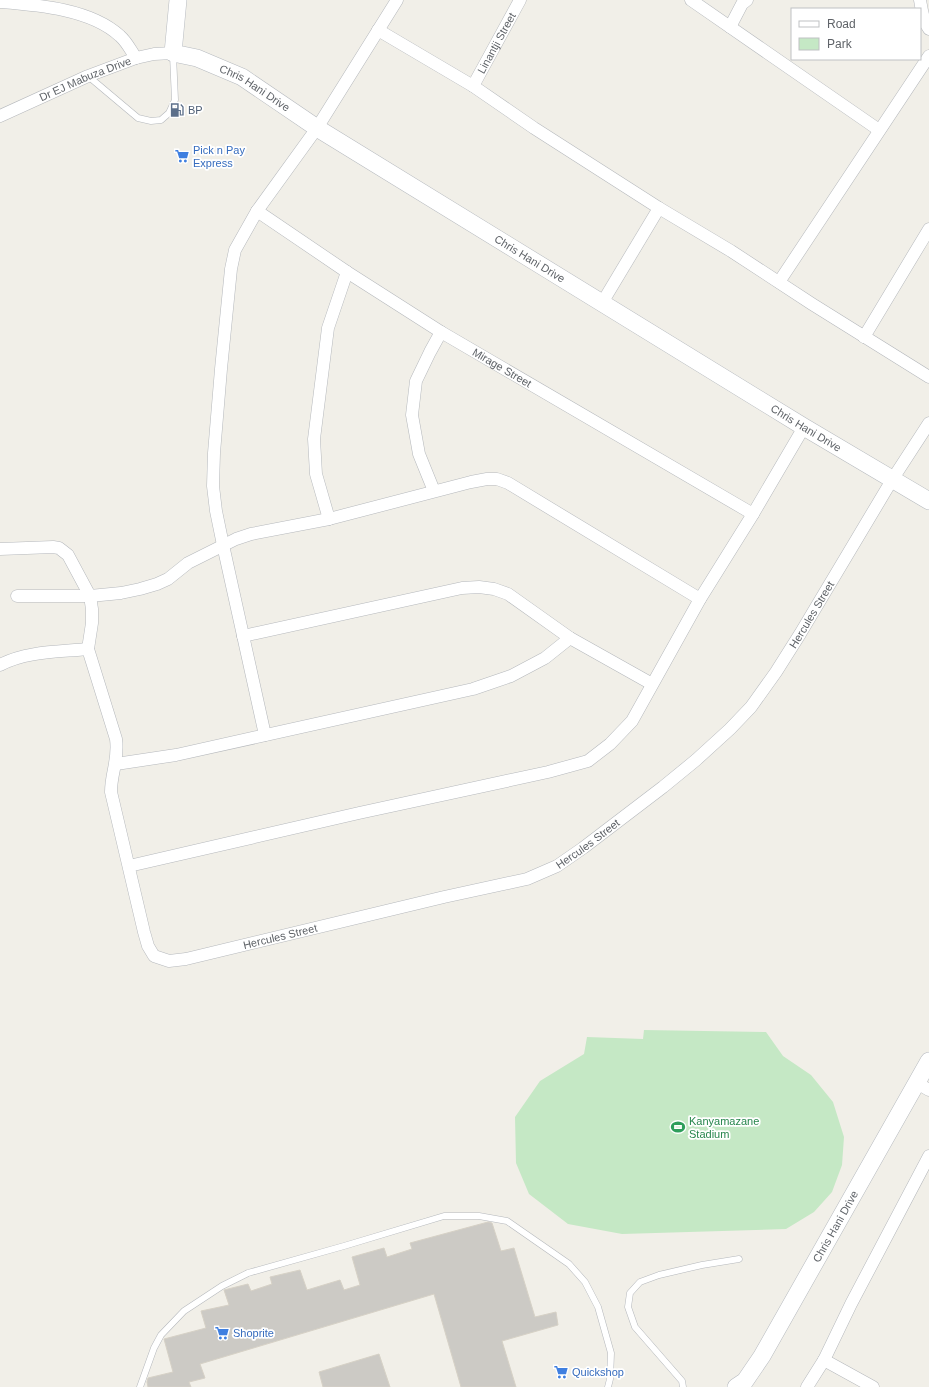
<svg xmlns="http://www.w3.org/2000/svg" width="929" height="1387" font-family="Helvetica,sans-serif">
  <rect width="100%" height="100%" fill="#f1efe8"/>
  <path fill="#c5e8c5" d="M644,1030L766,1032L783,1056L811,1075L833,1102L844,1137L842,1165L832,1192L814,1212L786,1229L622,1234L568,1224L529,1194L516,1163L515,1117L540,1081L584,1054L587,1037L643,1039Z"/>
  <g fill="#cccac5" stroke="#d6d1c6">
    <path d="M488,1222L492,1223L501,1251L514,1248L535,1317L556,1312L558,1325L502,1341L516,1387H461L434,1294L200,1364L205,1378L189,1382L191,1387H148L147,1382L148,1378L173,1372L164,1339L206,1328L201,1311L229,1305L224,1290L248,1284L251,1291L272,1284L270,1277L300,1270L307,1290L340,1280L344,1290L360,1285L352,1257L384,1248L387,1257L412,1249L410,1243Z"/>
    <path d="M379,1354L390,1387H323L319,1372Z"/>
  </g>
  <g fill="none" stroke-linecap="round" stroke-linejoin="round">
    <defs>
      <g id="lane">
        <path d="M88,76L138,118L151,121L161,120L169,113L175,100L173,55"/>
        <path d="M140,1387L154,1348L161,1335L184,1311L222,1286L248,1273L344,1246L444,1216H479L507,1221L569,1264L585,1282L598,1307L611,1353L610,1379L608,1387"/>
        <path d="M683,1387L682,1381L635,1327L628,1307L630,1293L640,1282L659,1275L702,1265L739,1259"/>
      </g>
      <g id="street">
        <path d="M691,0L879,130"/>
        <path d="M920,0C922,11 923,21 929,29"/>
        <path d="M0,2C38,5 91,9 120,36C127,42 131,51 136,58"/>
        <path d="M730,27L742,4L747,0"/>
        <path d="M378,30L473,86L534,128L659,208L731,251L812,304L929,377"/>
        <path id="s1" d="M473,86L520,0"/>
        <path id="s2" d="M0,116L88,76L136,58L154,54L173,53"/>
        <path id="s3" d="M257,211L347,272L441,332L753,514"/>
        <path d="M779,282L929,56"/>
        <path d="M602,303L659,208"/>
        <path d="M864,337L929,229"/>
        <path d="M434,491L419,454L412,415L416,381L430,352L441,332"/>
        <path d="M329,519L316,474L314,439L328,328L347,272"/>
        <path id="s4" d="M0,549L53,547L59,548L68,555L90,596L92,609V623L88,649L116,739C119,760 111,772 111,792L144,932L148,946L154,956L169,961L186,959L444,897L527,879L557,866L583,848L663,787L696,760L730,729L751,707L776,672L800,634L892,480L929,423"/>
        <path d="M17,596H90L121,593L140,589L157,584L168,579L188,563L236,539L251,534L329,519L471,482L487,479H497L508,483L700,599"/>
        <path d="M243,636L462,588L479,587L494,589L508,594L570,638L652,684"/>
        <path d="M0,665C26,651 59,652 88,649"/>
        <path d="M265,735L223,545L216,511L213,486L214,453L221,369L231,269L235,250L257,211L317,128L397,0"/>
        <path d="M116,764L176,755L473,689L511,676L545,658L570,638"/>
        <path d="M129,866L359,813L548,772L588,761L610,744L632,721L700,599L753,514L804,427"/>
        <path d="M917,1083L929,1090"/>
        <path d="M824,1360L873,1387"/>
        <path d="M807,1387L824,1360L851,1304L929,1156"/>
      </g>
      <g id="secondary">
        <path id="s5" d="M178,0L173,53L197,58L242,77L317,128L804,427L929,501"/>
        <path id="s6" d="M736,1387L745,1381L762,1356L929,1061"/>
      </g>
    </defs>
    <use href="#lane" stroke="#b5b8bc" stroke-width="7"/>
    <use href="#street" stroke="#b5b8bc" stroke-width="13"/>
    <use href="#secondary" stroke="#b6babf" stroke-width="18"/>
    <use href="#lane" stroke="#fff" stroke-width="6"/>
    <use href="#street" stroke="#fff" stroke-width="12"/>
    <use href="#secondary" stroke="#fff" stroke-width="17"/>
  </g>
  <defs>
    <symbol id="fuel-bare" viewBox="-9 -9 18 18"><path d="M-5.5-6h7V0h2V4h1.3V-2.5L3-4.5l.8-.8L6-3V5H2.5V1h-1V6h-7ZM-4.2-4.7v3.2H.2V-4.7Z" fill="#5c6f8a" stroke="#fff" stroke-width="2.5" paint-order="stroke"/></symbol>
    <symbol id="supermarket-bare" viewBox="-9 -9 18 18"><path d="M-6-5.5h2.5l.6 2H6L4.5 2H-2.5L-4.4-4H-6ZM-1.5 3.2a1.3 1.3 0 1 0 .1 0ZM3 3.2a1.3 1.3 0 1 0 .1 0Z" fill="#3f7fe0" stroke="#fff" stroke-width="2.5" paint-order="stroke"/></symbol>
    <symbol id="stadium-bare" viewBox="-9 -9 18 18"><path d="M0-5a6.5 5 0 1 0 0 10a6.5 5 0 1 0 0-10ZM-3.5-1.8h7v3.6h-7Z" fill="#2e9e5b" stroke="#fff" stroke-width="2.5" paint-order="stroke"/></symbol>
  </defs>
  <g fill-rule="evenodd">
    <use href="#fuel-bare" x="167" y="100" width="20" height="20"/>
    <use href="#supermarket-bare" x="172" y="146" width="20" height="20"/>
    <use href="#stadium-bare" x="668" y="1117" width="20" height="20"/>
    <use href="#supermarket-bare" x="212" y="1323" width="20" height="20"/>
    <use href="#supermarket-bare" x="551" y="1362" width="20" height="20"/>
  </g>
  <g text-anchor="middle" stroke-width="3.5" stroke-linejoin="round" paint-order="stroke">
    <g font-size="11" fill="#5f6368" stroke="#fff">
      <text dy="4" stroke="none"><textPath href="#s1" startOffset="49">Linantji Street</textPath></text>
      <text dy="4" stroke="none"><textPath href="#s2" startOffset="93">Dr EJ Mabuza Drive</textPath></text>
      <text dy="4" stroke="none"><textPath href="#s5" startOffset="143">Chris Hani Drive</textPath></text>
      <text dy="4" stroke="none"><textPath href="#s5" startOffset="467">Chris Hani Drive</textPath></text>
      <text dy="4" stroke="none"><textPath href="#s3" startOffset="291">Mirage Street</textPath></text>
      <text dy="4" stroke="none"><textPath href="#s5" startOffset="791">Chris Hani Drive</textPath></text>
      <text dy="4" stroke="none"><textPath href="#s4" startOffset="1266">Hercules Street</textPath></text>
      <text dy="4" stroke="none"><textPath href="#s4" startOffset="942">Hercules Street</textPath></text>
      <text dy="4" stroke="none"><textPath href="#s4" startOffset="618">Hercules Street</textPath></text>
      <text dy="4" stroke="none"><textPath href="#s6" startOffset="190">Chris Hani Drive</textPath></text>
    </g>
    <g font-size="11" fill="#4e5e75" stroke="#fff" text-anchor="start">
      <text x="188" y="114">BP</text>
    </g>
    <g font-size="11" fill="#366cbe" stroke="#fff" text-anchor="start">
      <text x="193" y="154">Pick n Pay<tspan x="193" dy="13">Express</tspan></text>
      <text x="233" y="1337">Shoprite</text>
      <text x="572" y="1376">Quickshop</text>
    </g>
    <g font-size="11" fill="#27864d" stroke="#fff" text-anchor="start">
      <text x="689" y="1125">Kanyamazane<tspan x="689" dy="13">Stadium</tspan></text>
    </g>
  </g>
  <rect x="791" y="8" width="130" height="52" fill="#ffffff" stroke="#bfc1c3"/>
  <rect x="799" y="21" width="20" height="6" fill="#ffffff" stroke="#bfc1c3"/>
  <text x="827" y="28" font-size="12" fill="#5f6368">Road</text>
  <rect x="799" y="38" width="20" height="12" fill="#c5e8c5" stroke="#bfc1c3"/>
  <text x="827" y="48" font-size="12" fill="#5f6368">Park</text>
</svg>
